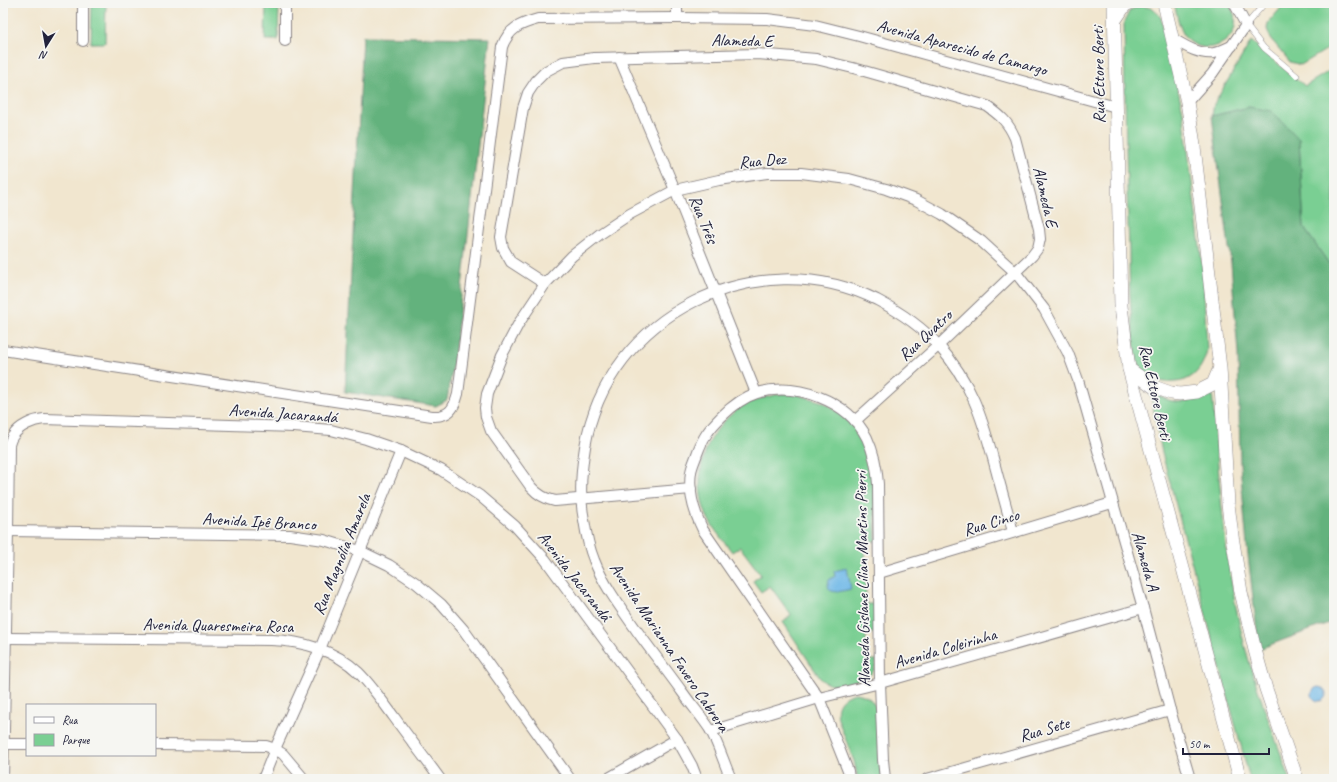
<svg xmlns="http://www.w3.org/2000/svg" width="1337" height="782" font-family="Caveat,sans-serif">
  <rect width="100%" height="100%" fill="#f6f6f2"/>
  <filter id="ink" filterUnits="userSpaceOnUse"><feTurbulence type="fractalNoise" baseFrequency=".025" numOctaves="2"/><feDisplacementMap in="SourceGraphic" scale="8" xChannelSelector="R" yChannelSelector="G"/><feConvolveMatrix kernelMatrix="1 2 1 2 8 2 1 2 1" color-interpolation-filters="sRGB"/></filter>
  <filter id="wash" filterUnits="userSpaceOnUse"><feTurbulence type="fractalNoise" baseFrequency=".012" numOctaves="4" result="noise"/><feDisplacementMap in="SourceGraphic" scale="16" xChannelSelector="R" yChannelSelector="G"/><feGaussianBlur stdDeviation="0.9" result="paint"/><feColorMatrix in="noise" values="0 0 0 0 0 0 0 0 0 0 0 0 0 0 0 0 0 1.4 0 .05"/><feComposite in="paint" operator="in"/></filter>
  <g filter="url(#wash)">
    <rect width="100%" height="100%" fill="#f1e6cf"/>
    <g fill="#7acf93" stroke="#4e7867">
      <path d="M92,3H106L105,43H91Z"/>
      <path d="M266,3H279L278,40H265Z"/>
      <path d="M1174,3H1228C1230,6 1233,10 1234,14C1243,40 1206,60 1186,38C1179,29 1177,14 1174,3Z"/>
      <path d="M1285,3H1334V45L1301,65L1290,62L1271,39L1267,29L1268,23Z"/>
      <path d="M1141,6C1151,7 1156,10 1161,18L1183,111L1203,271L1207,350C1204,363 1198,375 1185,380C1169,385 1151,382 1141,368C1134,358 1135,344 1133,333C1130,306 1129,279 1129,251C1126,175 1125,98 1124,22L1130,10Z"/>
      <path d="M1251,41L1305,86L1334,68V271L1304,228L1299,139L1249,107L1212,116L1214,104Z"/>
      <path d="M1150,390C1155,393 1159,396 1164,398C1180,406 1199,401 1212,391C1219,472 1223,555 1242,635C1254,684 1273,732 1290,779H1250L1162,453Z"/>
      <path d="M780,394H795L823,402L848,418L865,442L874,470L876,541H865L866,604H876L877,633H866V660H877C876,664 875,668 873,672C868,678 842,686 834,685C828,685 824,682 820,678L783,622L791,615L770,586L761,592L753,581L761,575L740,547L732,552C723,540 712,528 706,514C689,471 709,422 750,402C759,398 770,396 780,394Z"/>
      <path d="M856,693C867,695 872,699 876,708L882,779H858L854,761L839,722C834,706 840,696 856,693Z"/>
    </g>
    <g fill="#63b27d" stroke="#426a5c">
      <path d="M363,36L490,38L454,359L447,400L436,406L345,392Z"/>
      <path d="M1249,107L1272,111L1299,139L1304,228L1334,271V621L1259,649L1247,547L1240,464L1238,353L1231,263L1212,116Z"/>
    </g>
    <g fill="#6eb8e7" stroke="#486d91">
      <path d="M847,568L851,589C842,591 824,597 829,580L835,576L834,571Z"/>
      <circle cx="1319" cy="694" r="7"/>
    </g>
  </g>
  <g filter="url(#ink)">
    <g fill="none" stroke-linecap="round" stroke-linejoin="round">
      <defs>
        <path id="service" d="M1265,3L1246,25L1264,48L1297,76"/>
        <g id="minor">
          <path d="M677,3V18"/>
          <path d="M1173,39C1185,46 1199,55 1214,53C1220,52 1226,48 1232,46"/>
          <path d="M83,41V3"/>
          <path d="M285,41V3"/>
          <path d="M619,57L675,190L756,393"/>
          <path d="M1187,102L1212,74L1246,25L1234,3"/>
          <path d="M545,284L511,262L503,248L501,237L523,108L528,93L536,81L546,71L563,62L594,58L758,54L816,59L857,69L987,106C1001,116 1008,122 1015,138L1039,229L1040,239L1038,248L1032,256L939,345L855,421"/>
          <path d="M3,350L432,416C449,417 454,409 458,394L502,47C509,28 520,24 538,19L677,18L767,19L815,25L859,36L1116,107"/>
          <path d="M691,489L555,501C545,499 538,495 531,487L491,431L486,417L485,408L487,394L502,355L519,323L545,284L572,256L600,234L630,214L675,190L719,180L767,173H801L849,179L886,189L916,200L942,214L981,241L1016,273L1044,309L1068,353L1078,380L1143,608L1170,710L1190,779"/>
          <path d="M8,531L290,535L324,540L360,551L389,565L416,583L441,604L463,629L570,779"/>
          <path d="M879,573L1112,503"/>
          <path d="M6,638L271,640C302,641 335,650 358,672C372,686 383,702 394,717C409,738 425,758 440,779"/>
          <path d="M711,731L819,698L880,683L1143,608"/>
          <path d="M4,744H27"/>
          <path d="M155,745L266,746L275,749L283,754L304,779"/>
          <path d="M3,779L8,531L9,445C10,442 11,438 13,436C19,426 33,420 44,419L294,427L331,430L366,439L401,451L441,470L480,496L515,526L545,559L677,739L692,766L697,779"/>
          <path d="M263,779L275,749L320,649L401,451"/>
          <path d="M607,779L677,739"/>
          <path d="M731,779C724,763 719,746 711,731C703,718 692,706 683,693C668,672 652,652 637,631C621,608 604,586 594,560C589,548 586,533 584,520C579,496 581,471 585,447C607,314 757,241 877,300C900,312 922,327 939,346C971,382 982,417 994,462C1000,485 1007,509 1013,532"/>
          <path d="M849,779L848,771L819,698L703,530C694,512 688,492 691,472C692,466 695,460 697,454C703,437 709,429 721,417C731,407 744,397 757,393C796,382 848,400 867,438C874,453 877,468 878,484L880,683L883,760L885,779"/>
          <path d="M927,779L1170,710"/>
        </g>
        <g id="tertiary">
          <path d="M1114,3L1121,306L1129,369L1240,779"/>
          <path d="M1164,3L1187,102L1193,138L1220,368L1228,504L1232,536L1241,592L1255,650L1266,689L1297,779"/>
          <path d="M1115,20L1125,5L1130,3"/>
          <path d="M1129,369L1154,387L1171,393L1180,394L1197,392L1213,384L1219,370"/>
        </g>
      </defs>
      <use href="#service" stroke="#8a8485" stroke-width="6"/>
      <use href="#minor" stroke="#8a8485" stroke-width="12"/>
      <use href="#tertiary" stroke="#8a8485" stroke-width="14"/>
      <use href="#service" stroke="#fff" stroke-width="5"/>
      <use href="#minor" stroke="#fff" stroke-width="10"/>
      <use href="#tertiary" stroke="#fff" stroke-width="13"/>
    </g>
  </g>
  <g text-anchor="middle" stroke-width="3.5" stroke-linejoin="round" paint-order="stroke">
    <g font-size="17" fill="#22223b" stroke="#f6f6f2">
      <text transform="translate(742 40) rotate(1)" y="6">Alameda E</text>
      <text transform="translate(962 47) rotate(15)" y="6">Avenida Aparecido de Camargo</text>
      <text transform="translate(1098 75) rotate(-91)" y="6">Rua Ettore Berti</text>
      <text transform="translate(762 160) rotate(-5)" y="6">Rua Dez</text>
      <text transform="translate(1046 197) rotate(77)" y="6">Alameda E</text>
      <text transform="translate(704 219) rotate(68)" y="6">Rua Três</text>
      <text transform="translate(925 335) rotate(-43)" y="6">Rua Quatro</text>
      <text transform="translate(1156 392) rotate(77)" y="6">Rua Ettore Berti</text>
      <text transform="translate(283 413) rotate(4)" y="6">Avenida Jacarandá</text>
      <text transform="translate(259 521) rotate(3)" y="6">Avenida Ipê Branco</text>
      <text transform="translate(991 522) rotate(-17)" y="6">Rua Cinco</text>
      <text transform="translate(341 554) rotate(-68)" y="6">Rua Magnólia Amarela</text>
      <text transform="translate(1146 561) rotate(74)" y="6">Alameda A</text>
      <text transform="translate(575 576) rotate(52)" y="6">Avenida Jacarandá</text>
      <text transform="translate(862 579) rotate(-91)" y="6">Alameda Gislane Lílian Martins Pierri</text>
      <text transform="translate(218 625) rotate(1)" y="6">Avenida Quaresmeira Rosa</text>
      <text transform="translate(670 647) rotate(56)" y="6">Avenida Marianna Favero Cabrera</text>
      <text transform="translate(945 648) rotate(-16)" y="6">Avenida Coleirinha</text>
      <text transform="translate(1044 729) rotate(-16)" y="6">Rua Sete</text>
    </g>
  </g>
  <rect width="1337" height="782" fill="none" stroke="#f6f6f2" stroke-width="16"/>
  <rect x="26" y="704" width="130" height="52" fill="#f6f6f2" stroke="#a1a1a9"/>
  <rect x="34" y="717" width="20" height="6" fill="#ffffff" stroke="#a1a1a9"/>
  <text x="62" y="724" font-size="12" fill="#22223b">Rua</text>
  <rect x="34" y="734" width="20" height="12" fill="#7acf93" stroke="#a1a1a9"/>
  <text x="62" y="744" font-size="12" fill="#22223b">Parque</text>
  <g transform="translate(46 46) rotate(191)" stroke="#f6f6f2" stroke-width="3" paint-order="stroke">
  <path d="M0-3L7 15L0 10L-7 15Z" fill="#22223b"/>
  <text y="-6" font-size="11" font-weight="bold" text-anchor="middle" fill="#22223b">N</text>
  </g>
  <path d="M1183 748v6h86v-6" fill="none" stroke="#22223b" stroke-width="2"/>
  <text x="1189" y="748" font-size="12" fill="#22223b" stroke="#f6f6f2" stroke-width="3" paint-order="stroke">50 m</text>
</svg>
